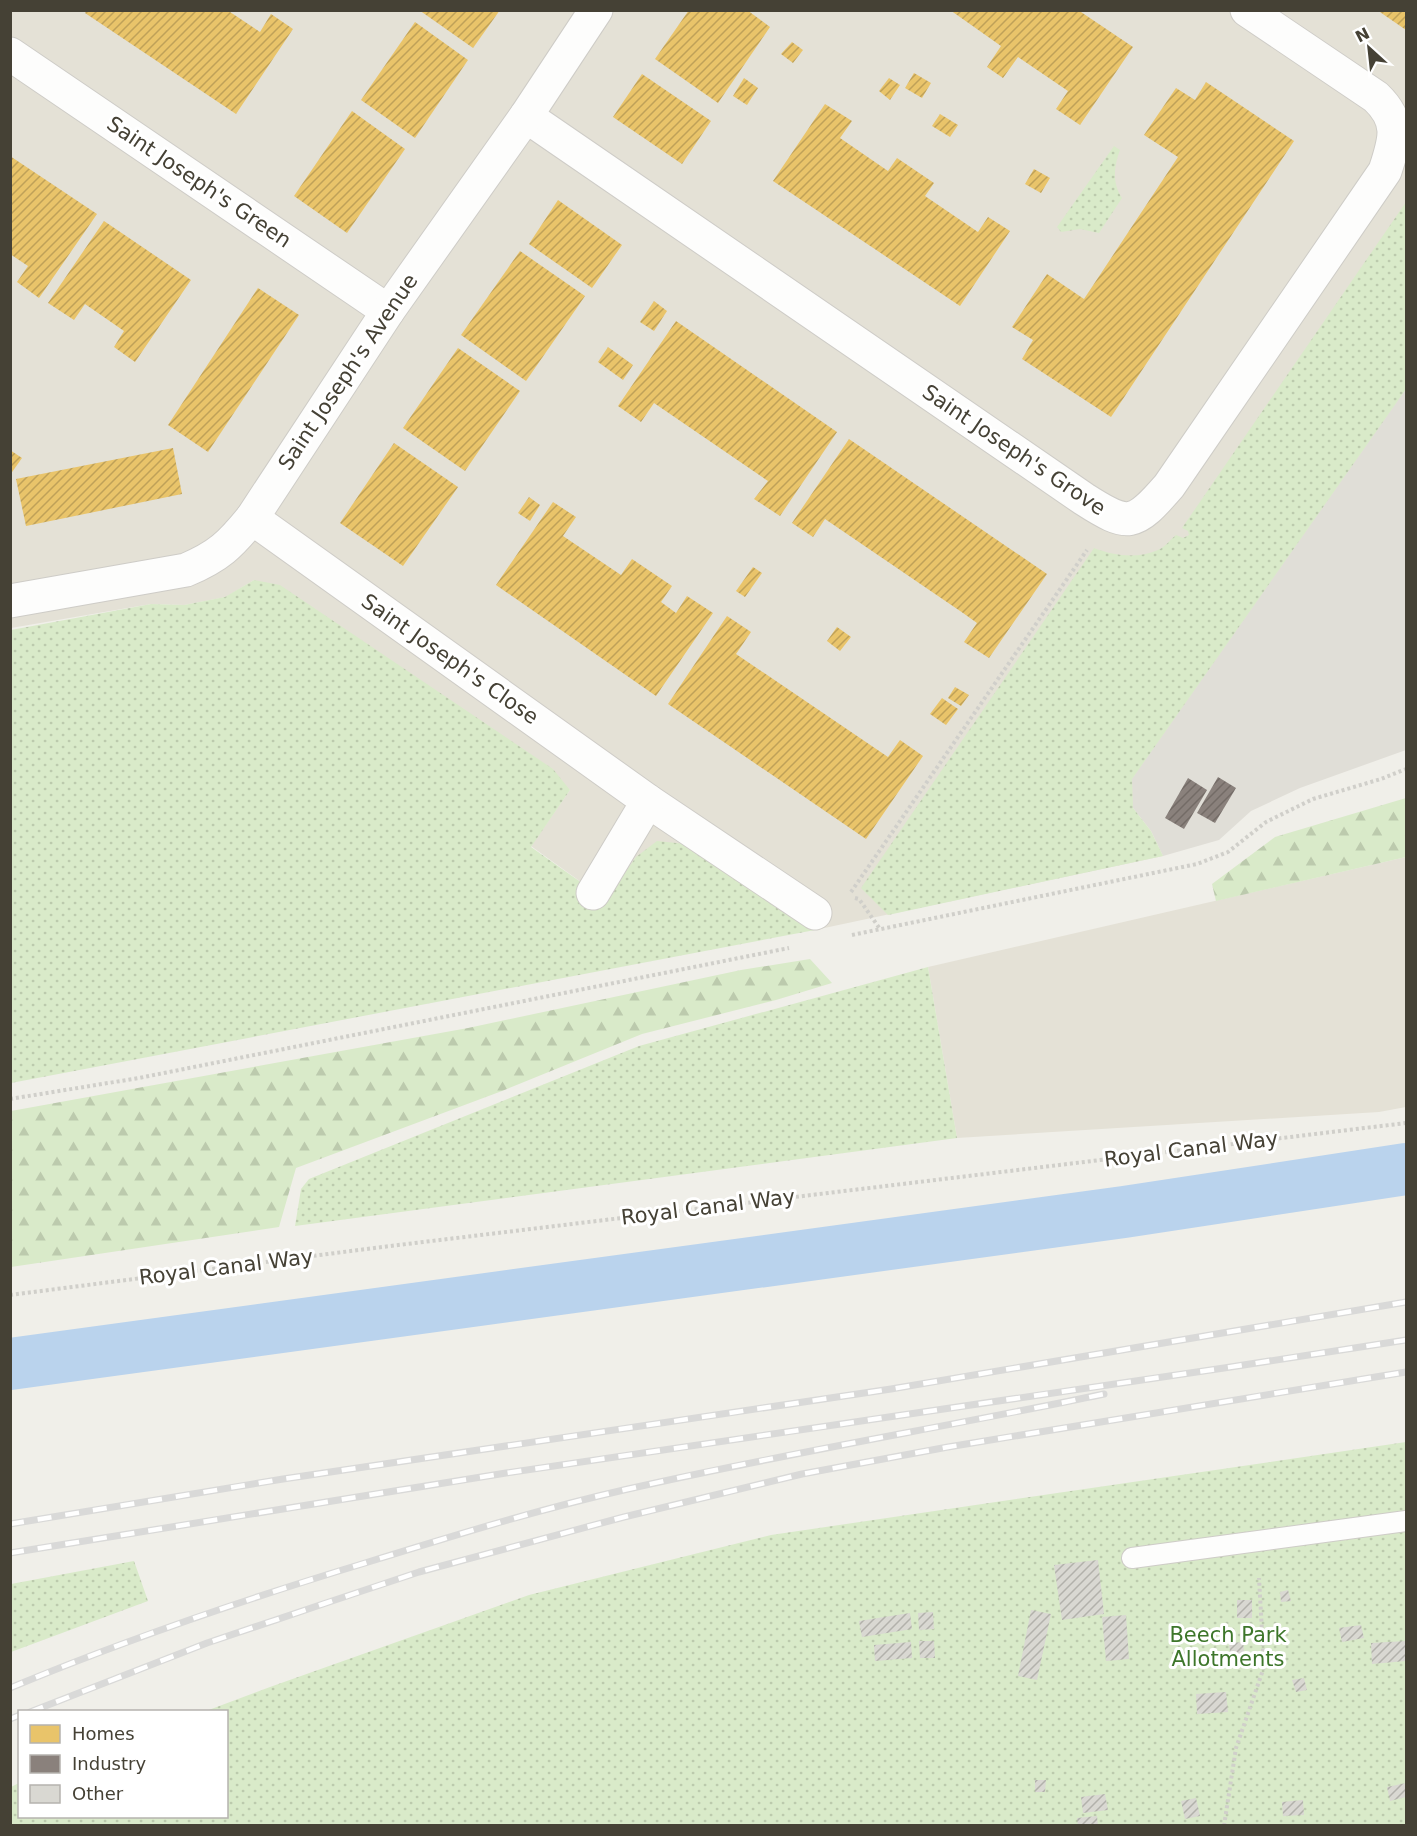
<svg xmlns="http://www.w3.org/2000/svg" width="1417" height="1836" font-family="'DejaVu Sans',sans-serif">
  <defs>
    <pattern id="grass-dots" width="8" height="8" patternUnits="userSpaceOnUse" patternTransform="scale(1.5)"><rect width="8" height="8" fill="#d9eac9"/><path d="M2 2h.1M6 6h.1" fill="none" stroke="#bccaad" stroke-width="1.8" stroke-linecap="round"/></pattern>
    <pattern id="forest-firs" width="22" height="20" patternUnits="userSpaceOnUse" patternTransform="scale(1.5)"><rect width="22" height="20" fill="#d9eac9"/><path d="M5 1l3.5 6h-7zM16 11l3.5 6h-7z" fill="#bccaad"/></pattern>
    <pattern id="homes-hatch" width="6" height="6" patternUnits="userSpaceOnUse" patternTransform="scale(1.5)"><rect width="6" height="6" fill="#e9c46a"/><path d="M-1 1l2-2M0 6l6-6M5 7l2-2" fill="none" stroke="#bfa158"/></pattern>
    <pattern id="industry-hatch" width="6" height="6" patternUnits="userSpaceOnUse" patternTransform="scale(1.5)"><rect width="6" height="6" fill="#8a817c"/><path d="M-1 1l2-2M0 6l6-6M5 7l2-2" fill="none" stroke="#736b66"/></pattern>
    <pattern id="building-hatch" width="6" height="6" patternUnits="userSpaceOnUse" patternTransform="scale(1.5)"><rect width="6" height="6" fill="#d9d8d2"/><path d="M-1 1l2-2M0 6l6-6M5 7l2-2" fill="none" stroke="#b2b1ab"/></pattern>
  </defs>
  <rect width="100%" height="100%" fill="#f0efe9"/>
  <g fill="#e4e1d6">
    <path d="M11,11H1406V389L1133,808L1163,856L815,930L686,844L606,900L531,846L570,790L254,580L226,597L184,605L151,604L11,628Z"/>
    <path d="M1406,857V1107L1379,1112L957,1138L928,967Z"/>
  </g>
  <path fill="#e0ded7" d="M1406,389V750L1300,788L1251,811L1219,840L1163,856L1151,831L1133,808L1132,779Z"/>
  <g fill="url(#grass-dots)">
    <path d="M1114,146L1120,150C1114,166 1112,183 1122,198L1099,233L1080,229L1061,232L1057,227Z"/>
    <path d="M1406,202V389L1132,779L1133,808L1151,831L1163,856L888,915L861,888L1094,548C1115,556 1137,559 1158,550C1165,547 1171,539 1176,535L1183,538L1189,535L1188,531L1182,528Z"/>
    <path d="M254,580L280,585L553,769L570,790L531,847L606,900L636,857L657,841L686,844L815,930L11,1083V630L151,604L184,605L225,597Z"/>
    <path d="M928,967L957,1138L295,1226L301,1189L309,1179L639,1046Z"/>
    <path d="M1406,1442V1825L11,1826V1787L19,1783L20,1816H226V1712L206,1711L270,1687L529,1595L771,1535Z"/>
    <path d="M134,1561L148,1601L11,1652V1584Z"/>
  </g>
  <g fill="url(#forest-firs)">
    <path d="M1406,798V857L1216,901L1212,884L1275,837Z"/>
    <path d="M810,959L832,983L776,1000L642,1034L502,1091L296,1168L279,1227L11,1267V1111L468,1028L741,970Z"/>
  </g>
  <g fill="url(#homes-hatch)">
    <path d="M87,10H227L260,32L271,14L293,29L236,114L85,13Z"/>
    <path d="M419,10H500L473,48Z"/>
    <path d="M689,10H747L770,27L718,103L655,59Z"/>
    <path d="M950,10H1078L1133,47L1080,125L1056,109L1068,91L1018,57L1003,78L987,67L1001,46Z"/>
    <path d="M1377,10H1406V30Z"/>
    <path d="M415,22L468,60L415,138L361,100Z"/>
    <path d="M792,42L803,50L793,63L781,54Z"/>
    <path d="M914,73L931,83L922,98L905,88Z"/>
    <path d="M642,74L711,121L682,164L613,117Z"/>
    <path d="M744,78L758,88L747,105L733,96Z"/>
    <path d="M889,78L900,85L890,100L879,91Z"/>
    <path d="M1206,82L1294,141L1111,417L1022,359L1033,340L1012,327L1047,274L1084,299L1178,157L1144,135L1176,88L1195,100Z"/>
    <path d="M825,104L852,121L840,138L888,171L897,158L934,183L925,196L978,232L988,217L1010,231L960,306L773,181Z"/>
    <path d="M352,111L405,149L347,233L294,196Z"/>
    <path d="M940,114L958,125L950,137L932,126Z"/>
    <path d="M10,156L97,214L39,298L17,282L28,266L10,254Z"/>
    <path d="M1034,169L1050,178L1041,193L1025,184Z"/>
    <path d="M558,200L622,245L592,288L529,244Z"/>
    <path d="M104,221L191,280L135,362L114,347L124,331L85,304L74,320L48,303Z"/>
    <path d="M520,251L585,296L526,381L461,335Z"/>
    <path d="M258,288L299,315L208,452L168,425Z"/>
    <path d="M654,301L667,311L654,331L640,322Z"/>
    <path d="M676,321L837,432L780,516L754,499L768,481L654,403L641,422L618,406Z"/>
    <path d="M608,347L633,365L623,380L598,362Z"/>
    <path d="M458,348L520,391L465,471L403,428Z"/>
    <path d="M849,439L1047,574L989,658L964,642L977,623L963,613L825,519L813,537L792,523Z"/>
    <path d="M394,443L458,487L403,566L340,523Z"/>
    <path d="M173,448L182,494L26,526L16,479Z"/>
    <path d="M10,450L22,458L10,475Z"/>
    <path d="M529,497L540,505L530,521L518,513Z"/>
    <path d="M553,502L576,517L563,536L621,575L632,559L672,586L661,602L676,613L687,596L713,613L656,696L496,585Z"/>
    <path d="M753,567L762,573L745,597L736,591Z"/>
    <path d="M727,616L751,632L736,654L888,757L900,740L923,756L866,839L668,704Z"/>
    <path d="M837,627L851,637L840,651L827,641Z"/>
    <path d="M955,687L969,695L961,706L948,698Z"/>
    <path d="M942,698L958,709L946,725L930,714Z"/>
  </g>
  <g fill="url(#industry-hatch)">
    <path d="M1218,777L1236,788L1215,823L1197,813Z"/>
    <path d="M1188,778L1207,790L1184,829L1165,818Z"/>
  </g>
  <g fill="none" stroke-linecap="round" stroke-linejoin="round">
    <path stroke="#bad3ed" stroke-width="52" d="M10,1364L1124,1212L1406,1169"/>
  </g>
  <g fill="url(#building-hatch)">
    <path d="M1098,1560L1104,1614L1062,1620L1054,1565Z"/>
    <path d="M1288,1590L1291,1601L1281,1602L1280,1592Z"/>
    <rect x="1237" y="1600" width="15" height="18"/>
    <path d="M1031,1610L1051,1614L1037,1680L1018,1676Z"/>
    <path d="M933,1612L934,1629L919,1630L918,1613Z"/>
    <path d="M910,1613L912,1629L862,1637L859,1621Z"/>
    <path d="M1126,1615L1129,1659L1106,1661L1102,1617Z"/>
    <path d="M1361,1625L1364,1638L1342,1642L1339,1628Z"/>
    <path d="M919,1641H934L935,1658H920Z"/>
    <path d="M1406,1641V1661L1372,1664L1371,1643Z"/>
    <path d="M911,1642L912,1658L875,1661L874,1645Z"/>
    <path d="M1243,1642L1245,1659L1231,1661L1229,1643Z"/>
    <path d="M1304,1678L1307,1690L1296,1692L1292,1680Z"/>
    <path d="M1226,1692L1228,1712L1197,1714L1196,1694Z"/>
    <path d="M1035,1780H1046L1045,1792H1035Z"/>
    <path d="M1406,1783V1797L1390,1801L1387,1787Z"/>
    <path d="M1105,1794L1108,1810L1083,1813L1081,1797Z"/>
    <path d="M1196,1798L1200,1816L1185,1819L1181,1801Z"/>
    <path d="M1303,1800L1304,1815L1283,1816L1282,1802Z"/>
    <path d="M1097,1816L1098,1826H1078L1077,1818Z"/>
  </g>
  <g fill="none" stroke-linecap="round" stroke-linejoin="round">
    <defs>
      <path id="lane" d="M1132,1558L1406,1521"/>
      <g id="street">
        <path d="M10,54L388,311"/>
        <path d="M526,116L1084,499C1129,528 1134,526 1169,486L1385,171C1395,140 1402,122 1376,97L1247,10"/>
        <path d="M252,518L648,801L815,913"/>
        <path d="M10,601L186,570C219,556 230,545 252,518L388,311L526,116L596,10"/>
        <path d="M593,893L648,801"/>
      </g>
    </defs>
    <use href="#lane" stroke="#ceccc7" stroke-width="22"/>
    <use href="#street" stroke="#ceccc7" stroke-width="35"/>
    <g stroke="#d0cfca" stroke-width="4" stroke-dasharray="3 3" stroke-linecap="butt">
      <path d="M851,892L1087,550"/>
      <path d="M855,898L859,899L880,929"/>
      <path d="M852,935L1197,864L1228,852L1266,822L1313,799L1381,779L1406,769"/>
      <path d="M10,1099L139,1078L789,948"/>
      <path d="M10,1295L382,1247L1406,1123"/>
      <path d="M1224,1826L1236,1748L1264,1667L1259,1578"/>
    </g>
    <use href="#lane" stroke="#fdfdfc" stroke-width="20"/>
    <use href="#street" stroke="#fdfdfc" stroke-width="33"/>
    <defs>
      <g id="rail">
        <path d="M10,1524L283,1479L891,1389L1406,1302"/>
        <path d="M10,1553L506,1473L1224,1368L1406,1340"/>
        <path d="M10,1688C125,1640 246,1599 365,1563C452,1536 540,1509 628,1489C786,1453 946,1427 1104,1394"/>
        <path d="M30,1712L207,1643L323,1604L419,1572L624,1517L802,1474L948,1447L1406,1372"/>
        <path d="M10,1719L20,1715"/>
      </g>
    </defs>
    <use href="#rail" stroke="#d9d9d8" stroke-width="7"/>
    <use href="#rail" stroke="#fff" stroke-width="4.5" stroke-dasharray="14" stroke-linecap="butt"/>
  </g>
  <g text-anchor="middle" stroke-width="6" stroke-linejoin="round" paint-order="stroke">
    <g font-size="21" fill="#454135" stroke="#fff">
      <text transform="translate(199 182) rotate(34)" y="7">Saint Joseph's Green</text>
      <text transform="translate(348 372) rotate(-56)" y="7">Saint Joseph's Avenue</text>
      <text transform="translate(1014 450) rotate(34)" y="7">Saint Joseph's Grove</text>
      <text transform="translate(450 659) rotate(35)" y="7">Saint Joseph's Close</text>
      <text transform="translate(1191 1149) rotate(-7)" y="7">Royal Canal Way</text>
      <text transform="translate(708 1207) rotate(-7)" y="7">Royal Canal Way</text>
      <text transform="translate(226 1267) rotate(-7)" y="7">Royal Canal Way</text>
    </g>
    <g font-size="21" fill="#3d762a" stroke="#fff">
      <text x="1228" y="1642">Beech Park<tspan x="1228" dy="24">Allotments</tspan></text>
    </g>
  </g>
  <rect width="1417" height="1836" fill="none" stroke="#454135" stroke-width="24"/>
  <rect x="18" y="1710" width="210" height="108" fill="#ffffff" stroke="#b5b3ae" stroke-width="1.5"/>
  <rect x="30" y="1725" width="30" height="18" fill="#e9c46a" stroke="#b5b3ae" stroke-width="1.5"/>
  <text x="72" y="1740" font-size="18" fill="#454135">Homes</text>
  <rect x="30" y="1755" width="30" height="18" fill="#8a817c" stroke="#b5b3ae" stroke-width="1.5"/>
  <text x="72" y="1770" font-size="18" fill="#454135">Industry</text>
  <rect x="30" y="1785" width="30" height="18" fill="#d9d8d2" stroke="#b5b3ae" stroke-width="1.5"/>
  <text x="72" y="1800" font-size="18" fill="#454135">Other</text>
  <g transform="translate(1369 48) rotate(333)" stroke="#ffffff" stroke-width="4.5" paint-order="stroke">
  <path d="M0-4.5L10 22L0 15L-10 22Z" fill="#454135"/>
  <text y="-9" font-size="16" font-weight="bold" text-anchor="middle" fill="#454135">N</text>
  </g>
</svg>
